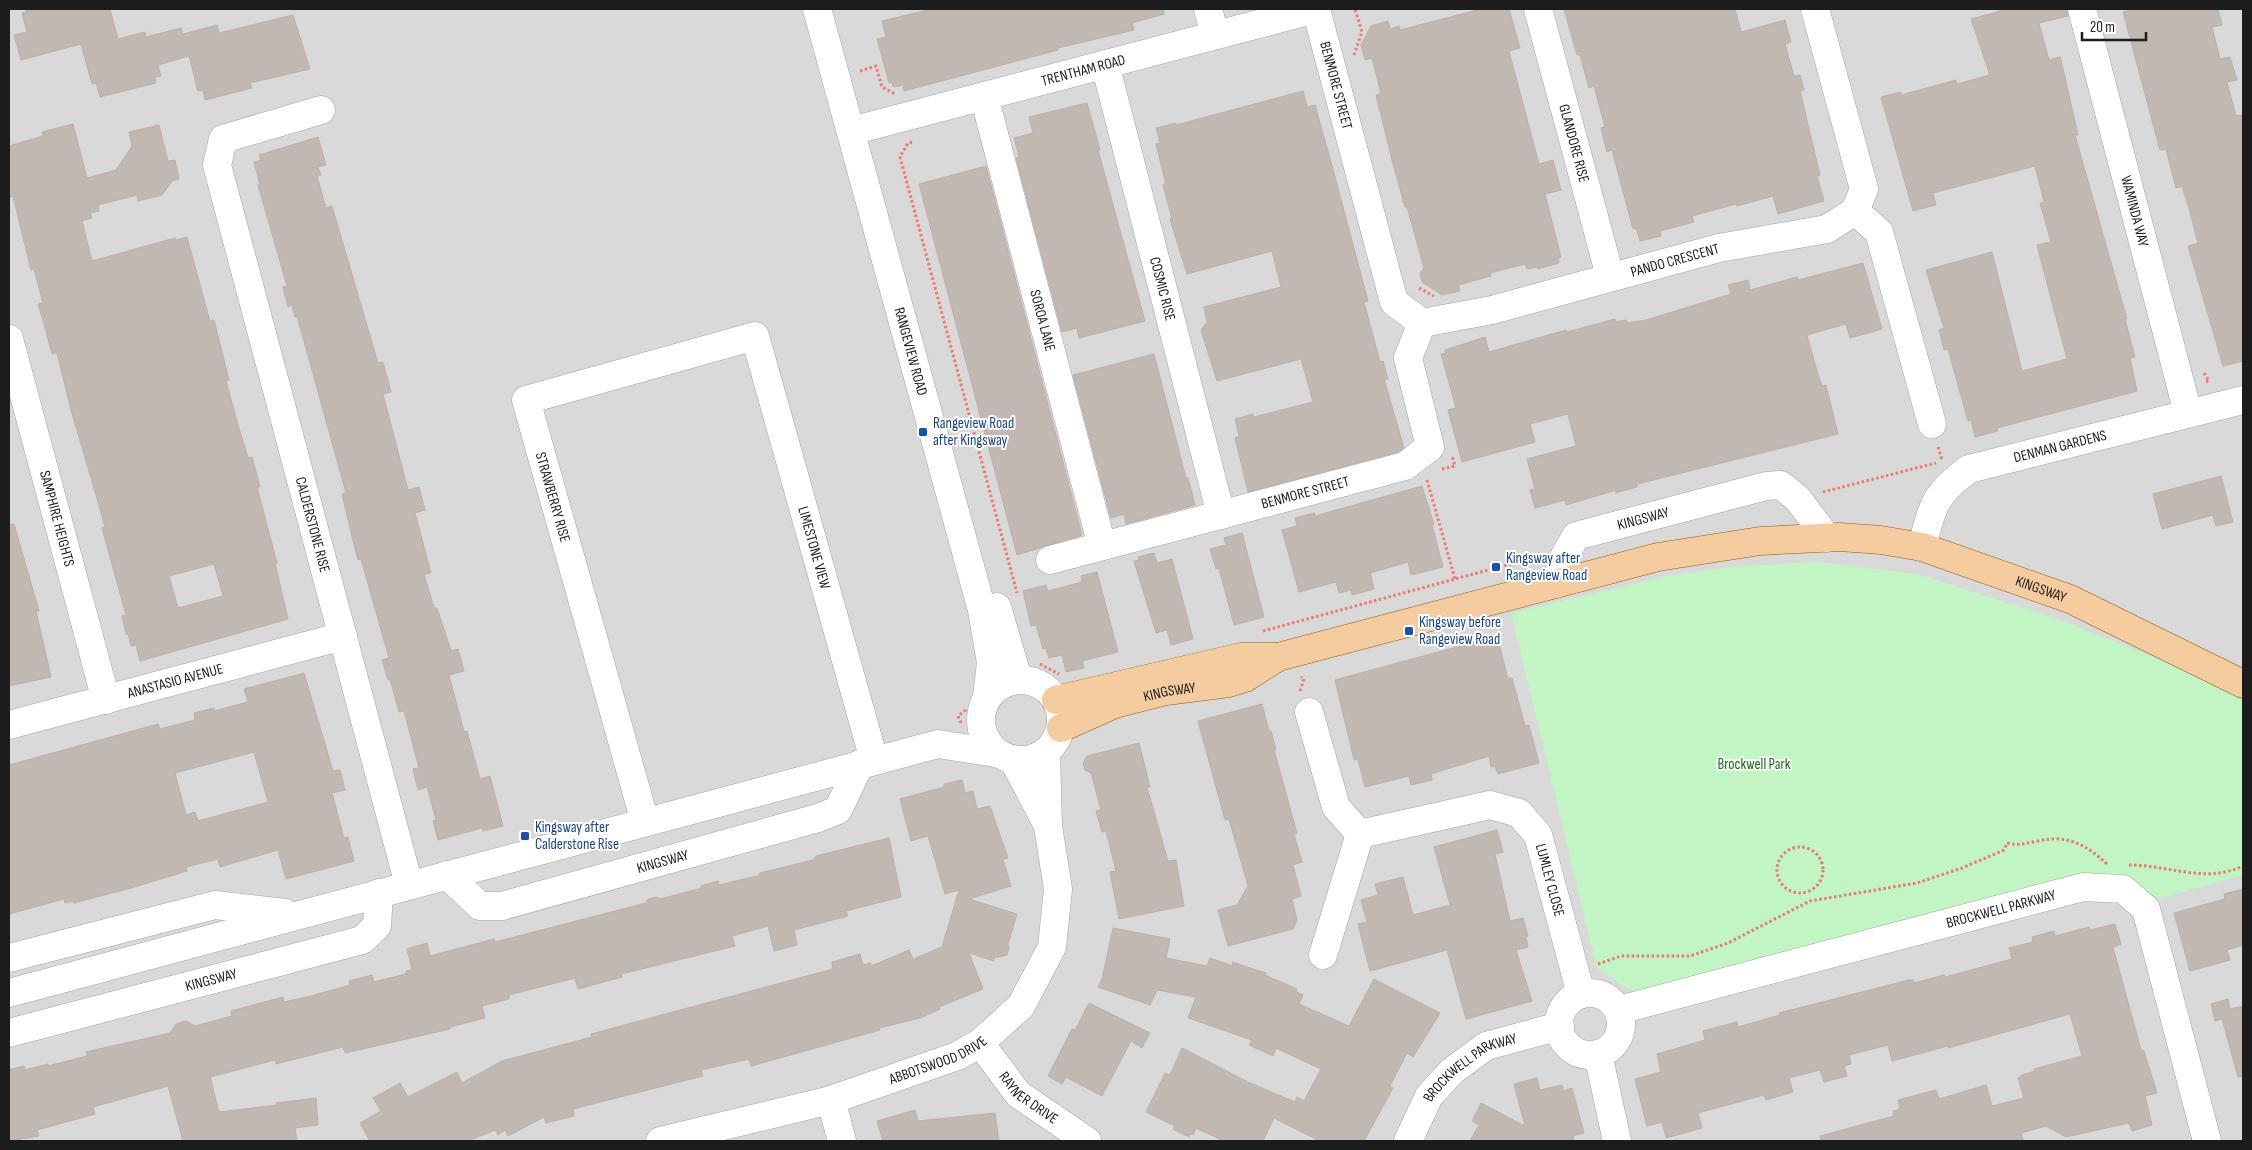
<svg xmlns="http://www.w3.org/2000/svg" width="2252" height="1150" font-family="'Sofia Sans Condensed',sans-serif">
  <rect width="100%" height="100%" fill="#ede9e2"/>
  <rect fill="#dad9d9" x="9" y="9" width="2234" height="1132"/>
  <path fill="#c1f5c3" d="M1819,562L1921,575L2065,622L2243,692V875L2141,904L2123,889L1634,993L1597,968L1511,613L1666,576L1741,566Z"/>
  <g fill="#c1b8b2" stroke="#bdafa6" fill-rule="evenodd">
    <path d="M26,9H110L118,39L145,32L146,37L181,28L183,34L217,25L219,33L293,15L310,69L250,83L252,88L205,100L203,90L198,91L189,56L158,65L161,76L155,77L156,83L100,97L96,83L92,84L81,44L21,60L14,35L27,32L22,13L26,12Z"/>
    <path d="M932,9H1163L1164,14L1132,23L1134,30L1058,48V50L904,91L903,85L893,87L892,82L889,83L877,39L886,37L882,21Z"/>
    <path d="M1481,9H1509L1520,48L1509,51L1539,164L1553,160L1561,190L1545,194L1561,257L1558,258L1559,263L1538,269V267L1527,269L1525,264L1490,273L1491,276L1458,285L1460,291L1442,295L1422,282L1420,273L1424,268L1407,207H1405L1393,164L1376,95L1381,94L1372,58L1365,60L1361,45L1371,26L1388,21L1390,29L1399,26L1400,30Z"/>
    <path d="M1564,9H1735L1741,32L1785,20L1791,42L1785,44L1794,76L1800,75L1804,90L1800,91L1820,175L1817,176L1824,201L1778,214L1773,196L1737,206L1736,204L1692,216L1694,222L1660,231L1661,236L1640,241L1636,228L1633,229L1612,150L1607,152L1601,128L1605,127L1594,86L1589,88L1580,55H1577Z"/>
    <path d="M2008,9H2067L2068,16L2039,23L2049,60L2060,57L2065,77L2078,135H2075L2127,319H2125L2135,357L2130,358L2137,391L1997,428L1998,431L1975,437L1971,420L1968,421L1948,349L1944,350L1939,330L1944,328L1926,270L1992,252L2022,371L2067,359L2037,245L2051,242L2040,203L2044,202L2035,166L1933,193L1936,205L1913,211L1881,97L1901,92V95L1956,80L1957,84L1990,75L1971,19Z"/>
    <path d="M2135,9H2218L2222,25L2212,27L2220,59L2230,57L2237,80L2227,82L2236,116L2241,115L2243,124V361L2223,366L2188,246L2198,243L2190,212L2182,186L2176,188L2166,149L2160,150L2123,12Z"/>
    <path d="M1303,91L1307,107L1315,105L1334,173L1368,301L1364,302L1380,362L1383,361L1388,379H1384L1404,448L1398,452L1248,492L1235,438L1239,436L1235,419L1253,414L1254,417L1313,402L1301,359L1217,381L1201,330L1207,322L1204,307L1281,287L1272,251L1187,274L1170,219H1172L1163,185L1165,184V180L1156,144L1160,143L1156,128L1176,123V125Z"/>
    <path d="M1087,103L1100,150H1098L1145,321L1079,338L1077,328L1062,332L1016,158L1019,157L1014,138L1033,133L1029,117Z"/>
    <path d="M73,124L87,178L116,170L132,146L129,132L159,125L168,161L175,160L179,179L172,181L162,195L138,201L137,195L98,205L99,211L90,213L92,218L82,221L92,261L175,238L176,240L187,237L210,321L214,320L229,380L226,381L238,425L248,458L252,457L260,487H257L277,563H275L288,619L140,661L136,645L131,646L128,634H126L122,616L126,615L102,528L105,527L96,495L71,410L57,353L52,354L44,324L38,304L43,303L34,269L31,270L13,196L9,198V146L43,136L42,132ZM214,564L223,596L178,608L169,576Z"/>
    <path d="M318,137L326,165L318,167L321,175L317,176L326,208L332,206L378,363L383,362L391,392L383,394L408,490L419,487L425,510L415,513L431,573L424,574L434,608H437L451,651L458,649L464,671L449,675L464,732L467,731L480,779L490,776L503,826L483,831L482,828L438,840L433,821L436,820L427,787L418,790L413,769L419,768L404,711L399,712L390,679L388,680L382,660L389,658L361,559L358,560L353,541L342,494L346,493L297,316L295,317L292,305L288,307L283,287L287,286L258,185H260L254,162L261,160L259,155Z"/>
    <path d="M986,166L1082,535L1017,555L919,184Z"/>
    <path d="M1863,263L1882,329L1850,338L1846,324L1807,335L1818,375L1822,386L1826,385L1838,434L1637,484V487L1616,493V490L1566,505L1565,500L1535,508L1530,490L1535,489L1527,459L1576,446L1568,414L1530,424L1535,442L1462,462L1448,410L1456,408L1441,354L1446,353L1445,350L1485,337L1489,352L1566,330L1567,332L1615,319L1616,322L1626,320L1627,323L1646,320L1731,294L1728,285L1748,280L1750,290L1797,277L1798,280Z"/>
    <path d="M1154,354L1186,478H1188L1195,505L1126,524L1124,514L1111,518L1073,375Z"/>
    <path d="M2221,476L2233,522L2216,526L2213,515L2162,529L2153,494Z"/>
    <path d="M1422,486L1434,524L1432,525L1443,567L1411,575L1408,562L1370,573L1374,589L1352,595L1351,590L1339,593L1336,582L1299,592L1282,530L1297,526L1295,518L1314,513L1315,516Z"/>
    <path d="M14,524L39,611H36L51,677L9,686V525Z"/>
    <path d="M1242,533L1264,617L1234,625L1219,568L1216,569L1210,549L1226,545L1224,538Z"/>
    <path d="M1154,553L1157,563L1172,559L1193,639L1171,645L1167,630L1156,633L1134,561L1139,560L1138,557Z"/>
    <path d="M1097,572L1118,652L1082,661L1084,668L1066,672L1062,655L1049,658L1046,648L1043,649L1036,625L1031,626L1023,591L1046,585L1048,591L1082,582L1081,576Z"/>
    <path d="M1497,636L1508,679L1512,678L1525,726L1529,725L1539,763L1498,774L1495,766L1491,767L1489,756L1431,774L1432,780L1411,785L1409,776L1365,787L1358,759L1354,760L1335,680Z"/>
    <path d="M304,673L333,771L340,770L345,790L332,793L344,838L348,837L354,861L286,879L278,850L220,867L218,859L186,867L187,871L131,888L74,903L73,901L65,903L64,899L9,914V765L158,724L160,729L195,720L194,713L214,708V711L248,702L244,689ZM254,752L268,802L198,821L195,812L186,815L175,773Z"/>
    <path d="M1262,704L1269,731H1271L1276,749L1274,750L1297,833L1294,834L1302,862L1293,865L1301,896L1292,899L1297,920L1293,929L1228,946L1218,910L1237,905L1248,886L1229,819L1225,820L1198,721Z"/>
    <path d="M1139,743L1150,787H1147L1168,861L1176,860L1184,906L1119,919L1110,872L1116,871L1106,831L1102,832L1096,811L1101,810L1091,773L1085,770L1083,763L1087,756Z"/>
    <path d="M962,780L965,793L973,791L977,809L990,806L1008,858L1003,859L1011,886L969,899L1017,914L1008,944L1009,948L1007,955L994,958V961L969,953L983,989L939,1007L940,1009L920,1018L879,1028L880,1030L751,1066L749,1059L701,1070L703,1076L573,1109L574,1116L546,1123L544,1117L508,1136L505,1130L498,1135L495,1130L468,1141H370L360,1123L381,1111L373,1098L400,1083L408,1097L457,1072L462,1083L502,1061L592,1037L591,1034L833,969L832,962L860,954L863,965L871,963V966L909,950L913,959L942,947L959,890L945,894L928,836L911,841L900,799L944,787V784Z"/>
    <path d="M1497,830L1503,852L1495,854L1510,921L1523,918L1528,936L1526,937L1528,947L1516,950L1532,1001L1466,1019L1447,950L1370,971L1358,924L1367,922L1361,900L1378,895L1375,884L1403,877L1413,915L1450,905L1434,847Z"/>
    <path d="M889,838L901,897L846,911L848,916L794,930L797,945L774,951L768,926L732,936L735,946L621,974L622,977L578,989L575,978L509,995V999L482,1006L485,1018L450,1027V1029L345,1053L343,1047L276,1064L275,1060L210,1077L219,1112L277,1105L276,1103L316,1098L318,1125L295,1128L297,1141H183L168,1086L93,1107L95,1114L37,1130L39,1136L9,1141V1070L24,1066L25,1070L48,1064V1066L87,1056L86,1052L170,1033L176,1024L186,1021L195,1026L232,1016L231,1011L283,997L284,1002L311,996L350,985L349,981L372,975L374,982L406,974V971L412,970L407,949L427,943L430,956L494,939L495,942L646,903L648,899L656,897L660,899L702,888L701,886L718,881L719,885L757,876L760,873L813,860L816,856Z"/>
    <path d="M2243,889V945L2227,950L2230,960L2190,971L2174,913L2225,899L2224,894Z"/>
    <path d="M2115,924L2121,944L2113,947L2141,1050L2144,1051L2157,1093L2145,1096L2152,1125L2132,1131L2129,1123L2066,1137L2046,1126L2021,1133L2024,1141H1821L1820,1136L1894,1116L1893,1111L1900,1109L1898,1100L1936,1090L1939,1099L1986,1085L1992,1106L2024,1098L2018,1078L2022,1075L2035,1071L2034,1069L2082,1056L2070,1014L1948,1048V1046L1892,1061L1888,1045L1849,1055L1851,1064L1844,1066L1847,1076L1824,1082L1820,1070L1789,1078L1793,1092L1766,1100L1764,1095L1698,1113L1702,1128L1666,1138L1662,1122L1647,1126L1635,1079L1661,1072L1657,1054L1705,1040L1703,1031L1737,1022L1738,1027L1780,1015L1779,1013L1909,980H1913L1914,983L1944,975L1945,977L2012,959L2009,948L2033,942L2032,937L2054,931L2055,936L2089,927L2090,930Z"/>
    <path d="M1113,928L1170,939L1166,958L1207,966L1210,958L1233,966L1232,962L1266,973L1265,975L1297,989L1296,992L1303,995L1299,1004L1349,1026L1374,979L1440,1013L1413,1057L1407,1053L1390,1086L1393,1088L1364,1141H1320L1274,1118L1263,1141H1224L1196,1128L1193,1135L1190,1134L1189,1137L1173,1129L1175,1126L1146,1112L1165,1073L1170,1075L1182,1048L1248,1082L1295,1102L1297,1097L1304,1101L1321,1069L1276,1048L1273,1056L1249,1045L1252,1040L1188,1018L1196,997L1157,990L1150,1005L1098,987L1102,979Z"/>
    <path d="M2228,999L2230,1009L2243,1006V1076L2238,1077L2222,1019L2215,1021L2211,1004Z"/>
    <path d="M1089,1003L1150,1033L1142,1048L1131,1041L1102,1096L1066,1077L1062,1084L1048,1076L1072,1029L1075,1030Z"/>
    <path d="M1537,1078L1540,1090L1562,1085L1563,1091L1572,1088L1584,1133L1573,1136L1574,1141H1470L1479,1125L1472,1121L1481,1103L1525,1126L1514,1084Z"/>
    <path d="M915,1110L918,1121L995,1113L999,1141H883L877,1121Z"/>
  </g>
  <g fill="none" stroke-linecap="round" stroke-linejoin="round">
    <defs>
      <g id="minor">
        <path id="s1" d="M817,9L982,610L991,663L987,697"/>
        <path d="M1208,9L1215,35"/>
        <path id="s2" d="M1316,9L1394,302L1422,323L1492,310L1719,248L1827,229L1855,211L1864,189L1815,9"/>
        <path id="s3" d="M1538,9L1610,276"/>
        <path id="s4" d="M2082,9L2188,413"/>
        <path id="s5" d="M1105,64L1221,515"/>
        <path id="s6" d="M984,96L1102,546"/>
        <path id="s7" d="M321,110L223,139L217,165L409,885"/>
        <path id="s8" d="M851,131L1316,9"/>
        <path d="M1855,211L1879,232L1932,424"/>
        <path id="s9" d="M9,339L106,700"/>
        <path id="s10" d="M1922,547C1932,507 1934,494 1969,469L2243,400"/>
        <path id="s11" d="M1050,560L1405,466L1430,447L1408,358L1422,323"/>
        <path id="s12" d="M1555,584L1564,557L1576,536L1766,486L1781,485L1798,499L1827,538"/>
        <path d="M997,607L1018,679"/>
        <circle cx="1021" cy="720" r="40"/>
        <path d="M1309,712L1336,807L1360,834"/>
        <path id="s13" d="M9,725L343,636"/>
        <path d="M1014,761L1045,820"/>
        <path id="s14" d="M645,822L526,400L755,336L874,760"/>
        <path id="s15" d="M1360,834L1490,805L1519,813L1538,835L1581,994"/>
        <path id="s16" d="M447,875L480,906H502L818,818L838,810L860,764"/>
        <path d="M1323,955L1360,834"/>
        <path d="M9,958L215,905L285,913"/>
        <path d="M9,993L938,744L996,753"/>
        <circle cx="1590" cy="1024" r="31"/>
        <path id="s17" d="M1619,1010L2083,887L2123,889L2146,909L2207,1141"/>
        <path id="s18" d="M9,1033L362,940L377,926L379,893"/>
        <path id="s19" d="M980,1043L1018,1094L1087,1141"/>
        <path d="M1598,1054L1617,1141"/>
        <path d="M831,1100L842,1141"/>
        <path id="s20" d="M660,1141L831,1100L957,1056L980,1043L1021,1006L1052,947L1058,889L1048,826L1046,752"/>
        <path id="s21" d="M1408,1141L1429,1096L1452,1071L1486,1046L1560,1026"/>
      </g>
      <g id="major">
        <path id="s22" d="M1056,700L1241,657H1278L1658,557L1760,541L1840,537L1881,540L1922,547L2070,599L2243,684"/>
        <path id="s23" d="M1061,728L1115,704L1166,691L1229,683L1245,678L1278,657"/>
      </g>
    </defs>
    <use href="#minor" stroke="#a3a3a3" stroke-width="29"/>
    <use href="#major" stroke="#8b5a09" stroke-width="29"/>
    <g stroke="#f07770" stroke-width="3" stroke-dasharray="2.5 2.5" stroke-linecap="butt">
      <path d="M1354,55L1362,32L1355,9"/>
      <path d="M860,71L876,66L882,87L895,94"/>
      <path d="M912,142L908,143L900,157L1017,593"/>
      <path d="M1419,288L1434,296"/>
      <path d="M2204,373L2209,381L2204,382"/>
      <path d="M1938,447L1942,460"/>
      <path d="M1442,469L1455,466L1452,456"/>
      <path d="M1427,480L1455,579"/>
      <path d="M1823,492L1936,463"/>
      <path d="M1263,631L1540,556"/>
      <path d="M1040,664L1059,674"/>
      <path d="M1300,691L1304,679L1301,677"/>
      <path d="M961,723L958,716L967,709"/>
      <circle cx="1800" cy="870" r="23"/>
      <path d="M2129,865C2170,865 2204,884 2243,866"/>
      <path d="M1598,964L1621,956H1690L1728,943L1810,901L1917,883L1962,868L2004,850L2007,843C2019,846 2027,843 2038,841C2068,834 2086,845 2107,864"/>
    </g>
    <use href="#minor" stroke="#fff" stroke-width="28"/>
    <use href="#major" stroke="#f5cc9f" stroke-width="28"/>
  </g>
  <g fill="#1a4fb4" stroke="#fff" stroke-width="2">
    <rect x="918" y="427" width="10" height="10" rx="2.5"/>
    <rect x="1491" y="562" width="10" height="10" rx="2.5"/>
    <rect x="1404" y="626" width="10" height="10" rx="2.5"/>
    <rect x="520" y="831" width="10" height="10" rx="2.5"/>
  </g>
  <g text-anchor="middle" stroke-width="4" stroke-linejoin="round" paint-order="stroke">
    <g font-size="15" fill="#1c1c1c" stroke="#fff">
      <text dy="5" stroke="none"><textPath href="#s8" startOffset="240">TRENTHAM ROAD</textPath></text>
      <text dy="5" stroke="none"><textPath href="#s2" startOffset="79">BENMORE STREET</textPath></text>
      <text dy="5" stroke="none"><textPath href="#s3" startOffset="139">GLANDORE RISE</textPath></text>
      <text dy="5" stroke="none"><textPath href="#s4" startOffset="209">WAMINDA WAY</textPath></text>
      <text dy="5" stroke="none"><textPath href="#s2" startOffset="599">PANDO CRESCENT</textPath></text>
      <text dy="5" stroke="none"><textPath href="#s5" startOffset="232">COSMIC RISE</textPath></text>
      <text dy="5" stroke="none"><textPath href="#s6" startOffset="232">SOROA LANE</textPath></text>
      <text dy="5" stroke="none"><textPath href="#s1" startOffset="355">RANGEVIEW ROAD</textPath></text>
      <text dy="5" stroke="none"><textPath href="#s10" startOffset="188">DENMAN GARDENS</textPath></text>
      <text dy="5" stroke="none"><textPath href="#s11" startOffset="264">BENMORE STREET</textPath></text>
      <text transform="translate(553 497) rotate(74)" y="5">STRAWBERRY RISE</text>
      <text dy="5" stroke="none"><textPath href="#s12" startOffset="122">KINGSWAY</textPath></text>
      <text dy="5" stroke="none"><textPath href="#s9" startOffset="186">SAMPHIRE HEIGHTS</textPath></text>
      <text dy="5" stroke="none"><textPath href="#s7" startOffset="501">CALDERSTONE RISE</textPath></text>
      <text dy="5" stroke="none"><textPath href="#s14" startOffset="896">LIMESTONE VIEW</textPath></text>
      <text dy="5" stroke="none"><textPath href="#s22" startOffset="1012">KINGSWAY</textPath></text>
      <text dy="5" stroke="none"><textPath href="#s13" startOffset="172">ANASTASIO AVENUE</textPath></text>
      <text dy="5" stroke="none"><textPath href="#s23" startOffset="115">KINGSWAY</textPath></text>
      <text dy="5" stroke="none"><textPath href="#s16" startOffset="234">KINGSWAY</textPath></text>
      <text dy="5" stroke="none"><textPath href="#s15" startOffset="239">LUMLEY CLOSE</textPath></text>
      <text dy="5" stroke="none"><textPath href="#s17" startOffset="395">BROCKWELL PARKWAY</textPath></text>
      <text dy="5" stroke="none"><textPath href="#s18" startOffset="209">KINGSWAY</textPath></text>
      <text dy="5" stroke="none"><textPath href="#s20" startOffset="290">ABBOTSWOOD DRIVE</textPath></text>
      <text dy="5" stroke="none"><textPath href="#s21" startOffset="101">BROCKWELL PARKWAY</textPath></text>
      <text dy="5" stroke="none"><textPath href="#s19" startOffset="74">RAYNER DRIVE</textPath></text>
    </g>
    <g font-size="15" fill="#164399" stroke="#fff" text-anchor="start">
      <text x="933" y="428">Rangeview Road<tspan x="933" dy="17">after Kingsway</tspan></text>
      <text x="1506" y="563">Kingsway after<tspan x="1506" dy="17">Rangeview Road</tspan></text>
      <text x="1419" y="627">Kingsway before<tspan x="1419" dy="17">Rangeview Road</tspan></text>
      <text x="535" y="832">Kingsway after<tspan x="535" dy="17">Calderstone Rise</tspan></text>
    </g>
    <g font-size="15" fill="#127216" stroke="#fff">
      <text x="1754" y="769">Brockwell Park</text>
    </g>
  </g>
  <rect width="2252" height="1150" fill="none" stroke="#1c1c1c" stroke-width="20"/>
  <path d="M2082 32v8h64v-8" fill="none" stroke="#1c1c1c" stroke-width="2.5"/>
  <text x="2090" y="32" font-size="15" fill="#1c1c1c" stroke="#ffffff" stroke-width="4" paint-order="stroke">20 m</text>
</svg>
